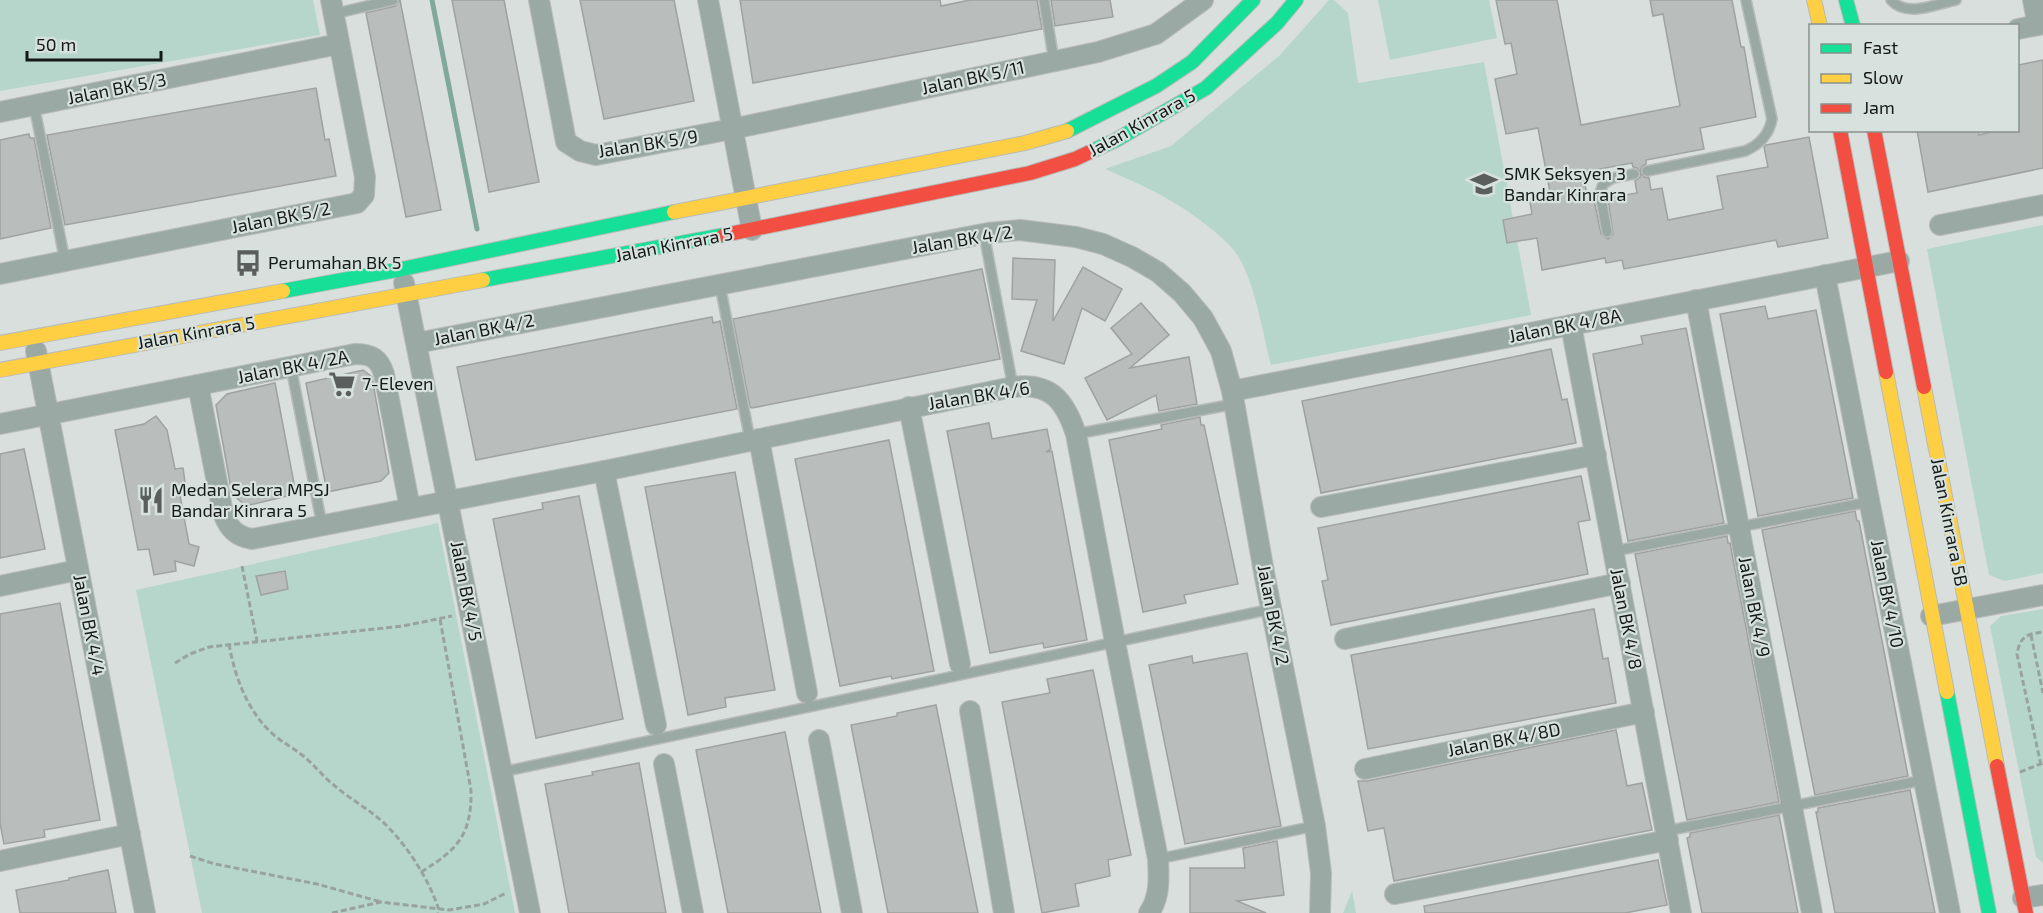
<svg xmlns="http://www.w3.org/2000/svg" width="2043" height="913" font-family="'Exo 2',sans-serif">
  <rect width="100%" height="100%" fill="#d9dfdd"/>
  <g fill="#b6d6cc">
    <path d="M0,0H313L320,35L0,91Z"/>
    <path d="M1329,0H1334L1348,13L1358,83L1484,62L1531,315L1271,365C1262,331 1256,286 1238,256C1231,245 1219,235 1209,227C1177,201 1143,185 1105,169L1171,146L1280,55Z"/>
    <path d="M1378,0H1489L1497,38L1390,60Z"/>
    <path d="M2043,225V573L2005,581L1989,575L1927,249Z"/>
    <path d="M438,523L515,913H202L136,590Z"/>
    <path d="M2043,609V863L2036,857L1990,626L2001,616Z"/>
    <path d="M1352,891L1356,913H1343Z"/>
  </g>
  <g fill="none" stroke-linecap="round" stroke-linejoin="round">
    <path stroke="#80a99e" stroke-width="5" d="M432,0L477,229"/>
  </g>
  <g fill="#b9bdbb" stroke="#9ea2a0" stroke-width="1.5">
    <path d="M400,0L441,210L406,217L366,13L395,6Z"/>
    <path d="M452,0H504L539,182L489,192Z"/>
    <path d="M580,0H674L694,101L604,119Z"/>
    <path d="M740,0H940L941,6L970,0H1037L1042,29L753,83Z"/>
    <path d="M1051,0H1110L1113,17L1055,26Z"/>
    <path d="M1496,0H1557L1581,125L1680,106L1663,14L1653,16L1650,0H1732L1741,47H1744L1756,117L1700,128L1704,149L1646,160V164L1642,166L1640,172L1637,168L1633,167L1632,163L1583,172L1588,202L1594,200L1601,234L1608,239L1613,234L1608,198L1637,193L1635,181L1640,177L1641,173L1644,177L1649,178L1651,190L1662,188L1668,220L1723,209L1717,176L1768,167L1764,147L1766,145L1809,137L1828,238L1778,247L1776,240L1624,269L1622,260L1606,263L1605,258L1542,270L1537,238L1507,243L1503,220L1532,214L1529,196L1550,192L1538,128L1506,134L1495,79L1517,74L1511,43L1505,44Z"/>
    <path d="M2043,60V168L1928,192L1917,130H1978L1979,135L1998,130H2018V65Z"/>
    <path d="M316,88L325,140L329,139L336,176L65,225L47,135Z"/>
    <path d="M29,134L30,138H34L51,228L0,239V140Z"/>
    <path d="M1013,258L1055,260L1053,321L1083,267L1122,289L1105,321L1082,308L1064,364L1021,351L1037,300L1012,299Z"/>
    <path d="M982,269L1000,359L752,408L750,407L733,319Z"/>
    <path d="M1141,303L1169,335L1130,368L1189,357L1197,404L1159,411L1156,395L1107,420L1085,378L1132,354L1111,328Z"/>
    <path d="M1765,306L1768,319L1816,310L1853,498L1758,516L1720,314Z"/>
    <path d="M712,317L713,323L720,321L737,409L476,460L457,367Z"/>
    <path d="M1686,328L1724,523L1628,541L1593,354L1643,344L1641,336Z"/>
    <path d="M1551,349L1562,400L1567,399L1576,443L1321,493L1302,401Z"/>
    <path d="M363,370L372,377L389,473L381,481L327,492L306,383Z"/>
    <path d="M275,383L296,494L246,506L232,494L216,405L227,394Z"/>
    <path d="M156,416L167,430L175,469L183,468L186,489L179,490L189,544L199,547L194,566L175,561L176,571L154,575L149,549L138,550L115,430L144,424Z"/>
    <path d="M1200,417L1201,425H1204L1238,584L1184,595L1186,603L1143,612L1109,440L1162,429L1161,425Z"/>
    <path d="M989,423L992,439L1047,429L1051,449L1046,452L1052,451L1087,640L1044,648L1043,643L990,653L947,431Z"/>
    <path d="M889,440L934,671L892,679L891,676L840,686L795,459Z"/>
    <path d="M24,449L45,549L0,558V454Z"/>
    <path d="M735,472L775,690L725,698L726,707L688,715L645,487Z"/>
    <path d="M1581,476L1590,520L1578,522L1588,574L1331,625L1322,581L1328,580L1318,528Z"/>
    <path d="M579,496L623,719L536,738L493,519L543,509L542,503Z"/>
    <path d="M1855,511L1857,521H1859L1908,776L1815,795L1762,530Z"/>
    <path d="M1727,536L1728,543H1730L1779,802L1687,820L1635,554Z"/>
    <path d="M285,571L288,589L261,595L256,576Z"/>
    <path d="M60,603L100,820L44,830L45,837L4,844L0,823V614Z"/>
    <path d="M1594,609L1603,659L1608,658L1616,703L1368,749L1351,655Z"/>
    <path d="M1247,653L1281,826L1185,844L1149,665L1192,656L1193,663Z"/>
    <path d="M1093,670L1131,855L1108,860L1110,876L1075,884L1079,906L1042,913L1002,702L1050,693L1047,679Z"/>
    <path d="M936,705L978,913H888L851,725L897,716V713Z"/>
    <path d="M1616,730L1627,786L1642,783L1652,830L1394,881L1384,828L1368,831L1358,781H1367Z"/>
    <path d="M785,732L821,913H728L696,750Z"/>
    <path d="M639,763L666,913H569L545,784L593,775L592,772Z"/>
    <path d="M1910,790L1935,913H1835L1816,812H1818V808Z"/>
    <path d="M1779,815L1798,913H1702L1687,838L1690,837V833Z"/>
    <path d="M1277,841L1284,895L1237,901L1266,913H1190V868H1245L1243,848Z"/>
    <path d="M1658,860L1667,905L1625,913H1425L1424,906Z"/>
    <path d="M108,870L116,913H20L16,890L69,880V878Z"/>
  </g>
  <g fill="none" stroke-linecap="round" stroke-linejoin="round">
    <defs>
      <g id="lane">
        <path d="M1044,0L1054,61"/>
        <path d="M1891,0C1907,18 1936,4 1956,0"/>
        <path d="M333,14L393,0"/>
        <path d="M34,105L65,261"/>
        <path d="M1647,171L1745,151C1759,145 1769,135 1772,119L1746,0"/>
        <path d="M1607,232L1600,193L1603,184L1613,178L1634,174"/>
        <path d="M984,234L1013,387"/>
        <path d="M720,285L750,440"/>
        <path d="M291,367L322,525"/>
        <path d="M1076,434L1234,404"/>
        <path d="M1614,551L1869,502"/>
        <path d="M502,772L1271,609"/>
        <path d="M1666,831L1924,780"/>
        <path d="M1158,859L1315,826"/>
      </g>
      <g id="street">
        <path d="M539,0L566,142L580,151L596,155L732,129L1098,52L1156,34L1203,0"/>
        <path d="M708,0L752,230"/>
        <path d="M2033,0L2038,25"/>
        <path d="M2018,29L2043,24"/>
        <path d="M0,112L339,44"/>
        <path d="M1940,225L2043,205"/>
        <path d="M0,274L357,203L364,195L365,177L331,0"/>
        <path d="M1825,275L1950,913"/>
        <path d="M404,283L530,913"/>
        <path d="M1696,300L1812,913"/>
        <path d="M1571,325L1681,913"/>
        <path d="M417,343L988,233L1020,230L1076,237L1103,244L1132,257L1158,272L1182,293L1203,318L1221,351L1232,391L1265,578L1315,826L1321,873L1320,913"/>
        <path d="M36,351L145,913"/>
        <path d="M198,385L223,513C229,529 236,536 252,539L604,471L1013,387C1051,382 1065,401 1076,434L1115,642L1158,859C1159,879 1160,897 1149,913"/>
        <path d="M1232,391L1899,261"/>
        <path d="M909,407L960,664"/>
        <path d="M0,424L355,354C371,354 379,358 384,374L410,508"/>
        <path d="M759,439L807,693"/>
        <path d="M604,471L656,725"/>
        <path d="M1321,507L1596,455"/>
        <path d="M0,586L78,570"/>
        <path d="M1931,616L2043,595"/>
        <path d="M1345,639L1620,583"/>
        <path d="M970,711L1004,913"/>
        <path d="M819,740L852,913"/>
        <path d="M664,764L693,913"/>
        <path d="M1365,769L1644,712"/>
        <path d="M0,861L130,834"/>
        <path d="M1395,894L1668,840"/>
        <path d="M2023,898L2043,895"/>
      </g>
      <g id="fast">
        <path d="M1846,0L1853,26"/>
        <path d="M1067,131L1156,86L1192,62L1253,0"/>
        <path d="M1092,151L1116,140L1206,88L1277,23L1296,0"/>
        <path d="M483,280L724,235"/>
        <path d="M283,291L402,269L674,212"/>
        <path d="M1947,692L1989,913"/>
      </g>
      <g id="slow">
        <path d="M1814,0L1820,26"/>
        <path d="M674,212L1025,143L1067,131"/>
        <path d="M0,343L283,291"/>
        <path d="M0,370L483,280"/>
        <path d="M1886,372L1947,692"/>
        <path d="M1924,387L1997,766"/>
      </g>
      <g id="jam">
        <path d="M1840,130L1886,372"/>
        <path d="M1874,130L1924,387"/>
        <path d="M724,235L1030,173L1075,159L1092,151"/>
        <path d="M1997,766L2026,913"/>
      </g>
    </defs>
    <use href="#lane" stroke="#b7bbb9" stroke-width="12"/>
    <use href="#street" stroke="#b7bbb9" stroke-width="22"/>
    <use href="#fast" stroke="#b7bbb9" stroke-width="16"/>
    <use href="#slow" stroke="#b7bbb9" stroke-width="16"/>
    <use href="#jam" stroke="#b7bbb9" stroke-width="16"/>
    <g stroke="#98a3a0" stroke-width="3" stroke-dasharray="6 3" stroke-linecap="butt">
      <path d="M242,566L257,641"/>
      <path d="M2031,635L2043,693"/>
      <path d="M229,644C235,678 248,713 275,736C284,743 293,748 302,755C314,764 323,777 335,786C351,800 371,810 386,825C409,848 429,880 439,910L438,913"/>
      <path d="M175,663L190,654L209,647L403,626L452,616"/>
      <path d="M2041,765L2017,654C2020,637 2026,634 2043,632"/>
      <path d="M2020,772L2043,763"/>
      <path d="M190,856L215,864L317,884L381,902"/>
      <path d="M421,872C457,850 472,835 471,790L440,619"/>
      <path d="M332,913L381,902L449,910L484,904L506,893"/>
    </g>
    <use href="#lane" stroke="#9ba9a5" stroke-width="9"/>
    <use href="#street" stroke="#9ba9a5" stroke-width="20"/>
    <use href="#fast" stroke="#16e098" stroke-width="14"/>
    <use href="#slow" stroke="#ffcf43" stroke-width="14"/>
    <use href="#jam" stroke="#f24e42" stroke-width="14"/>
  </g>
  <defs>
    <symbol id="school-bare" viewBox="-9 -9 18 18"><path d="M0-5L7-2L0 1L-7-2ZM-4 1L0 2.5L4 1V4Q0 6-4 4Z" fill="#5a5e5c" stroke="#d7e1de" stroke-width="2.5" paint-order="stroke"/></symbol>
    <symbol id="bus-bare" viewBox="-9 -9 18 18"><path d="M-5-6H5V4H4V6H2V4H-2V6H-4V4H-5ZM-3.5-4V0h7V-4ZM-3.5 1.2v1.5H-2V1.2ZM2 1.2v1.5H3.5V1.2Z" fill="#5a5e5c" stroke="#d7e1de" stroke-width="2.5" paint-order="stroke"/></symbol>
    <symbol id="supermarket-bare" viewBox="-9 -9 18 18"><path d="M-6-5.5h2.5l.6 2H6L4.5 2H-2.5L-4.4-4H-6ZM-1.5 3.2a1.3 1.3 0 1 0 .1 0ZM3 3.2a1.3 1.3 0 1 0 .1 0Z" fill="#5a5e5c" stroke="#d7e1de" stroke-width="2.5" paint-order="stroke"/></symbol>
    <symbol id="restaurant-bare" viewBox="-9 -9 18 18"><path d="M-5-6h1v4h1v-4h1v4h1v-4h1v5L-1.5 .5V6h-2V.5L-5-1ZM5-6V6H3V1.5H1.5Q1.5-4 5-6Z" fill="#5a5e5c" stroke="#d7e1de" stroke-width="2.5" paint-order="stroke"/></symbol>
  </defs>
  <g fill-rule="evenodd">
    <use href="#school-bare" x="1465" y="165" width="38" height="38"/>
    <use href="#bus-bare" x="229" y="244" width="38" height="38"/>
    <use href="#supermarket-bare" x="323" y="365" width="38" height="38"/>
    <use href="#restaurant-bare" x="132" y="481" width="38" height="38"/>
  </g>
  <g text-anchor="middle" stroke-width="4.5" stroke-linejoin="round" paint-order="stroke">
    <g font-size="18" fill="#151917" stroke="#d7e1de">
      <text transform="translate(973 78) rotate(-12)" y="6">Jalan BK 5/11</text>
      <text transform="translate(117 89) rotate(-11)" y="6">Jalan BK 5/3</text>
      <text transform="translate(1142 123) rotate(-29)" y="6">Jalan Kinrara 5</text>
      <text transform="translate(648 144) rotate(-9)" y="6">Jalan BK 5/9</text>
      <text transform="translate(281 218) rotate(-11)" y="6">Jalan BK 5/2</text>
      <text transform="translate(962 240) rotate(-9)" y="6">Jalan BK 4/2</text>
      <text transform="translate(674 245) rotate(-11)" y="6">Jalan Kinrara 5</text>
      <text transform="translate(1565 326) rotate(-11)" y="6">Jalan BK 4/8A</text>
      <text transform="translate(484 330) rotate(-11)" y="6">Jalan BK 4/2</text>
      <text transform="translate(196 333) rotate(-10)" y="6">Jalan Kinrara 5</text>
      <text transform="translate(293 367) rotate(-11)" y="6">Jalan BK 4/2A</text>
      <text transform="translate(979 396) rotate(-9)" y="6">Jalan BK 4/6</text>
      <text transform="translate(1949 522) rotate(79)" y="6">Jalan Kinrara 5B</text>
      <text transform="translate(466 591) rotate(79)" y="6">Jalan BK 4/5</text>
      <text transform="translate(1887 594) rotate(79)" y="6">Jalan BK 4/10</text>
      <text transform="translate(1754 607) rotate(79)" y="6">Jalan BK 4/9</text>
      <text transform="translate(1273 615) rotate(79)" y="6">Jalan BK 4/2</text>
      <text transform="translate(1626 619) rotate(79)" y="6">Jalan BK 4/8</text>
      <text transform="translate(89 625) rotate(79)" y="6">Jalan BK 4/4</text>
      <text transform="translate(1504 740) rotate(-11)" y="6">Jalan BK 4/8D</text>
    </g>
    <g font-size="18" fill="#151917" stroke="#d7e1de" text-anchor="start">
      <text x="1504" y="180">SMK Seksyen 3<tspan x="1504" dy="21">Bandar Kinrara</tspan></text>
      <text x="268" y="269">Perumahan BK 5</text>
      <text x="362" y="390">7-Eleven</text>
      <text x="171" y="496">Medan Selera MPSJ<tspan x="171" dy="21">Bandar Kinrara 5</tspan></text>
    </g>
  </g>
  <rect x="1809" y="24" width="210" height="108" fill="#d7e1de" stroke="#89918e" stroke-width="1.5"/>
  <rect x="1821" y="44" width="30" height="9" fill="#16e098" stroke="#89918e" stroke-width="1.5"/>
  <text x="1863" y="54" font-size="18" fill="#151917">Fast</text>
  <rect x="1821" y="74" width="30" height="9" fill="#ffcf43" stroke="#89918e" stroke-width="1.5"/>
  <text x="1863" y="84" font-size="18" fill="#151917">Slow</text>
  <rect x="1821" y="104" width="30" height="9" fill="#f24e42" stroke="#89918e" stroke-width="1.5"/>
  <text x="1863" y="114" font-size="18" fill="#151917">Jam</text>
  <path d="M27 51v9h134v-9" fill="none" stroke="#151917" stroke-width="3"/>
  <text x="36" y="51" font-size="18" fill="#151917" stroke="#d7e1de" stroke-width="4.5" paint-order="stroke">50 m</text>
</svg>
